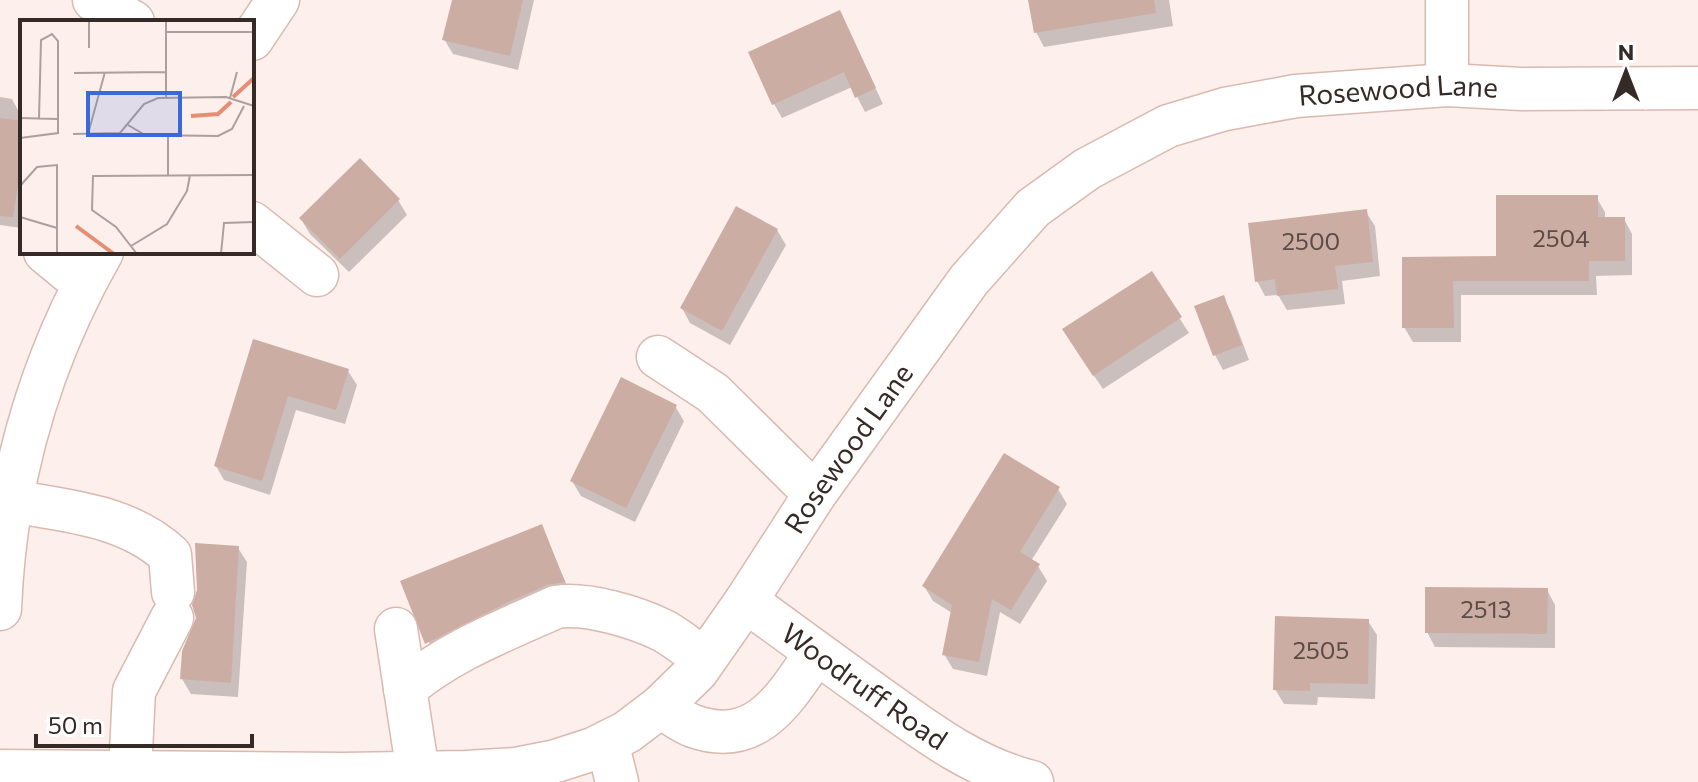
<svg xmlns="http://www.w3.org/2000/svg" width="1698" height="782" font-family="Commissioner,sans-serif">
  <rect width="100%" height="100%" fill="#fdefeb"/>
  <g fill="#0003">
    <path d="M454,0H534L518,70L453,54L444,39Z"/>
    <path d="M1030,0H1169L1173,26L1044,47L1036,32Z"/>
    <path d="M840,13L883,104L865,112L852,87L782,118L774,104Z"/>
    <path d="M0,97L12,99L20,114L19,123H22L21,228L0,225Z"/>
    <path d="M1596,197L1605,212V219H1624L1632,234V275L1596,276L1597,295H1461V342H1413L1404,327V259L1498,258Z"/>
    <path d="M398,200L407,215L349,272L310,234L301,219Z"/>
    <path d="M1366,212L1375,226L1380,276L1342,281L1345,304L1287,310L1278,295L1265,296L1257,281Z"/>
    <path d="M777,230L786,245L730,345L690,323L682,308Z"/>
    <path d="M1151,274L1189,333L1103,389L1073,345Z"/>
    <path d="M1223,297L1231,312L1249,360L1223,370L1215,355Z"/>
    <path d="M254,342L348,371L357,385L345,424L296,410L270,495L224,480L216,466Z"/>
    <path d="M675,406L684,421L635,522L581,496L572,481Z"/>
    <path d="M1058,489L1067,504L1031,561L1038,566L1047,581L1020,624L1000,612L987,676L953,669L944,654L952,613L933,601L924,586Z"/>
    <path d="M541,526L572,597L436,658L402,582Z"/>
    <path d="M238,548L247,562L238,697L191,694L182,679Z"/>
    <path d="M1547,590L1555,605V648L1435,647L1427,632Z"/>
    <path d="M1368,621L1377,635L1375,699L1318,697L1317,705L1284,704L1275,689Z"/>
  </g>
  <g fill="#ccada4">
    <path d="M452,0H523L510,56L442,40Z"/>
    <path d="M1028,0H1154L1156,13L1034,33Z"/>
    <path d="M840,10L876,88L855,98L844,72L772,105L748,52Z"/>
    <path d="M0,118L22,121V161L13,217L0,216Z"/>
    <path d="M360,158L400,199L340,259L299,218Z"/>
    <path d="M1496,195H1598V217H1625V261H1589V281H1453L1454,328H1402V257L1496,256Z"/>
    <path d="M736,206L778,229L722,331L680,308Z"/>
    <path d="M1367,209L1373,262L1335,266L1338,289L1277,296L1275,279L1255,282L1248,223Z"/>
    <path d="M1152,271L1182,317L1093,376L1062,329Z"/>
    <path d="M1224,295L1242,345L1213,356L1194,306Z"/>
    <path d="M253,339L349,369L336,410L288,396L262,481L214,466Z"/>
    <path d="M621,377L677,405L626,508L570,481Z"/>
    <path d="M1004,453L1060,487L1020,552L1040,564L1011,610L992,599L979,662L942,655L952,605L922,586Z"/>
    <path d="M542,524L565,582L547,585L506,603L425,644L400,581Z"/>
    <path d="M195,543L239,546L231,683L180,679L182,651L196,618L192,605L197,590Z"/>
    <path d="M1425,587L1548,588L1547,634L1425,633Z"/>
    <path d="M1275,616L1369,619L1368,684L1310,683V691L1273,690Z"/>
  </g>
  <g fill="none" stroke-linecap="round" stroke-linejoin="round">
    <defs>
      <g id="minor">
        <path d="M94,0L133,22"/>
        <path d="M1447,0V85"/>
        <path d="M252,39L278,0"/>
        <path d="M252,223L317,275"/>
        <path d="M45,252L84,284"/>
        <path d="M658,357L713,393L815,494"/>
        <path d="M11,501C67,511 127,515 170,555L173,592"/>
        <path id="s1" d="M746,601C791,634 836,667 881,699C928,733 975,768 1032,782"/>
        <path d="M0,609C5,481 38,364 102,252"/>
        <path d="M396,629L418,773"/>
        <path d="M405,689C449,651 503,631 556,607C586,602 636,617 664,631C678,639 691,650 705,659"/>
        <path d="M660,707C671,713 682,722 693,726C757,749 785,698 816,653"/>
        <path d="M607,742L617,782"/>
        <path id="s2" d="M0,771L343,774L466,772L515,769L556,761L593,749L627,732L660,707L697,671L746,601L815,494L969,280L1033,208L1087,169L1168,126L1225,109L1296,96L1447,85L1521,89L1698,88"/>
        <path d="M130,772L134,691L172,618"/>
      </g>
    </defs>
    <use href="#minor" stroke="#d9bab0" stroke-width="45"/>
    <use href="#minor" stroke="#fff" stroke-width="42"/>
  </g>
  <g text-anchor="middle" stroke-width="7" stroke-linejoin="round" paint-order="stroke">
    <g font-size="24" fill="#5c4b46">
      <text x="1561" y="247">2504</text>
      <text x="1311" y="250">2500</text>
      <text x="1486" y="618">2513</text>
      <text x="1321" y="659">2505</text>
    </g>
    <g font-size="28" fill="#362a26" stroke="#fff">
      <text dy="10" stroke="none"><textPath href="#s2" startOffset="1692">Rosewood Lane</textPath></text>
      <text dy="10" stroke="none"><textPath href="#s2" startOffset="996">Rosewood Lane</textPath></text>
      <text dy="10" stroke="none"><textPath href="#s1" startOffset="146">Woodruff Road</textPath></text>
    </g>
  </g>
  <g transform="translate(20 20)">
    <rect width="234" height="234" fill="#fdefeb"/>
    <path fill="none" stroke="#e58e73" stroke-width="4" d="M213,77L234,58M171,96L198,94L211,82M56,206L94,234"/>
    <path fill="none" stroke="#ada09c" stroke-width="2" d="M146,0V77M146,12H234M69,28V0M54,53L146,52M210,78L217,52M0,98L38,99M108,105L125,115L198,116L212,109L224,86M53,114L100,113L124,84L138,78L206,77L234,86M68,114L85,52M148,116V155M0,118L38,113V21L32,14L21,20L19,99M0,166L17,147L37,145V234M0,197L37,208M111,226L147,204L167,171L170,155M117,234L96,207L72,190L73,156L234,155M201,234L204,203L234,202"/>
    <path fill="#3c69da" fill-opacity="0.15" stroke="#3c69da" stroke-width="4" d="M68,73H160V115H68Z"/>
    <rect width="234" height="234" fill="none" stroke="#362a26" stroke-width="4"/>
  </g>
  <g transform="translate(1626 72)" stroke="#ffffff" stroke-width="6" paint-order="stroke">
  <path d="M0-6L14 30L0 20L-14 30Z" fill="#362a26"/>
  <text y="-12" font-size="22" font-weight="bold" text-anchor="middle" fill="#362a26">N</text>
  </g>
  <path d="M36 734v12h216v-12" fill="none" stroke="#362a26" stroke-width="4"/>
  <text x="48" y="734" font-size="24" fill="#362a26" stroke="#ffffff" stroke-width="6" paint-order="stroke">50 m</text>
</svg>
